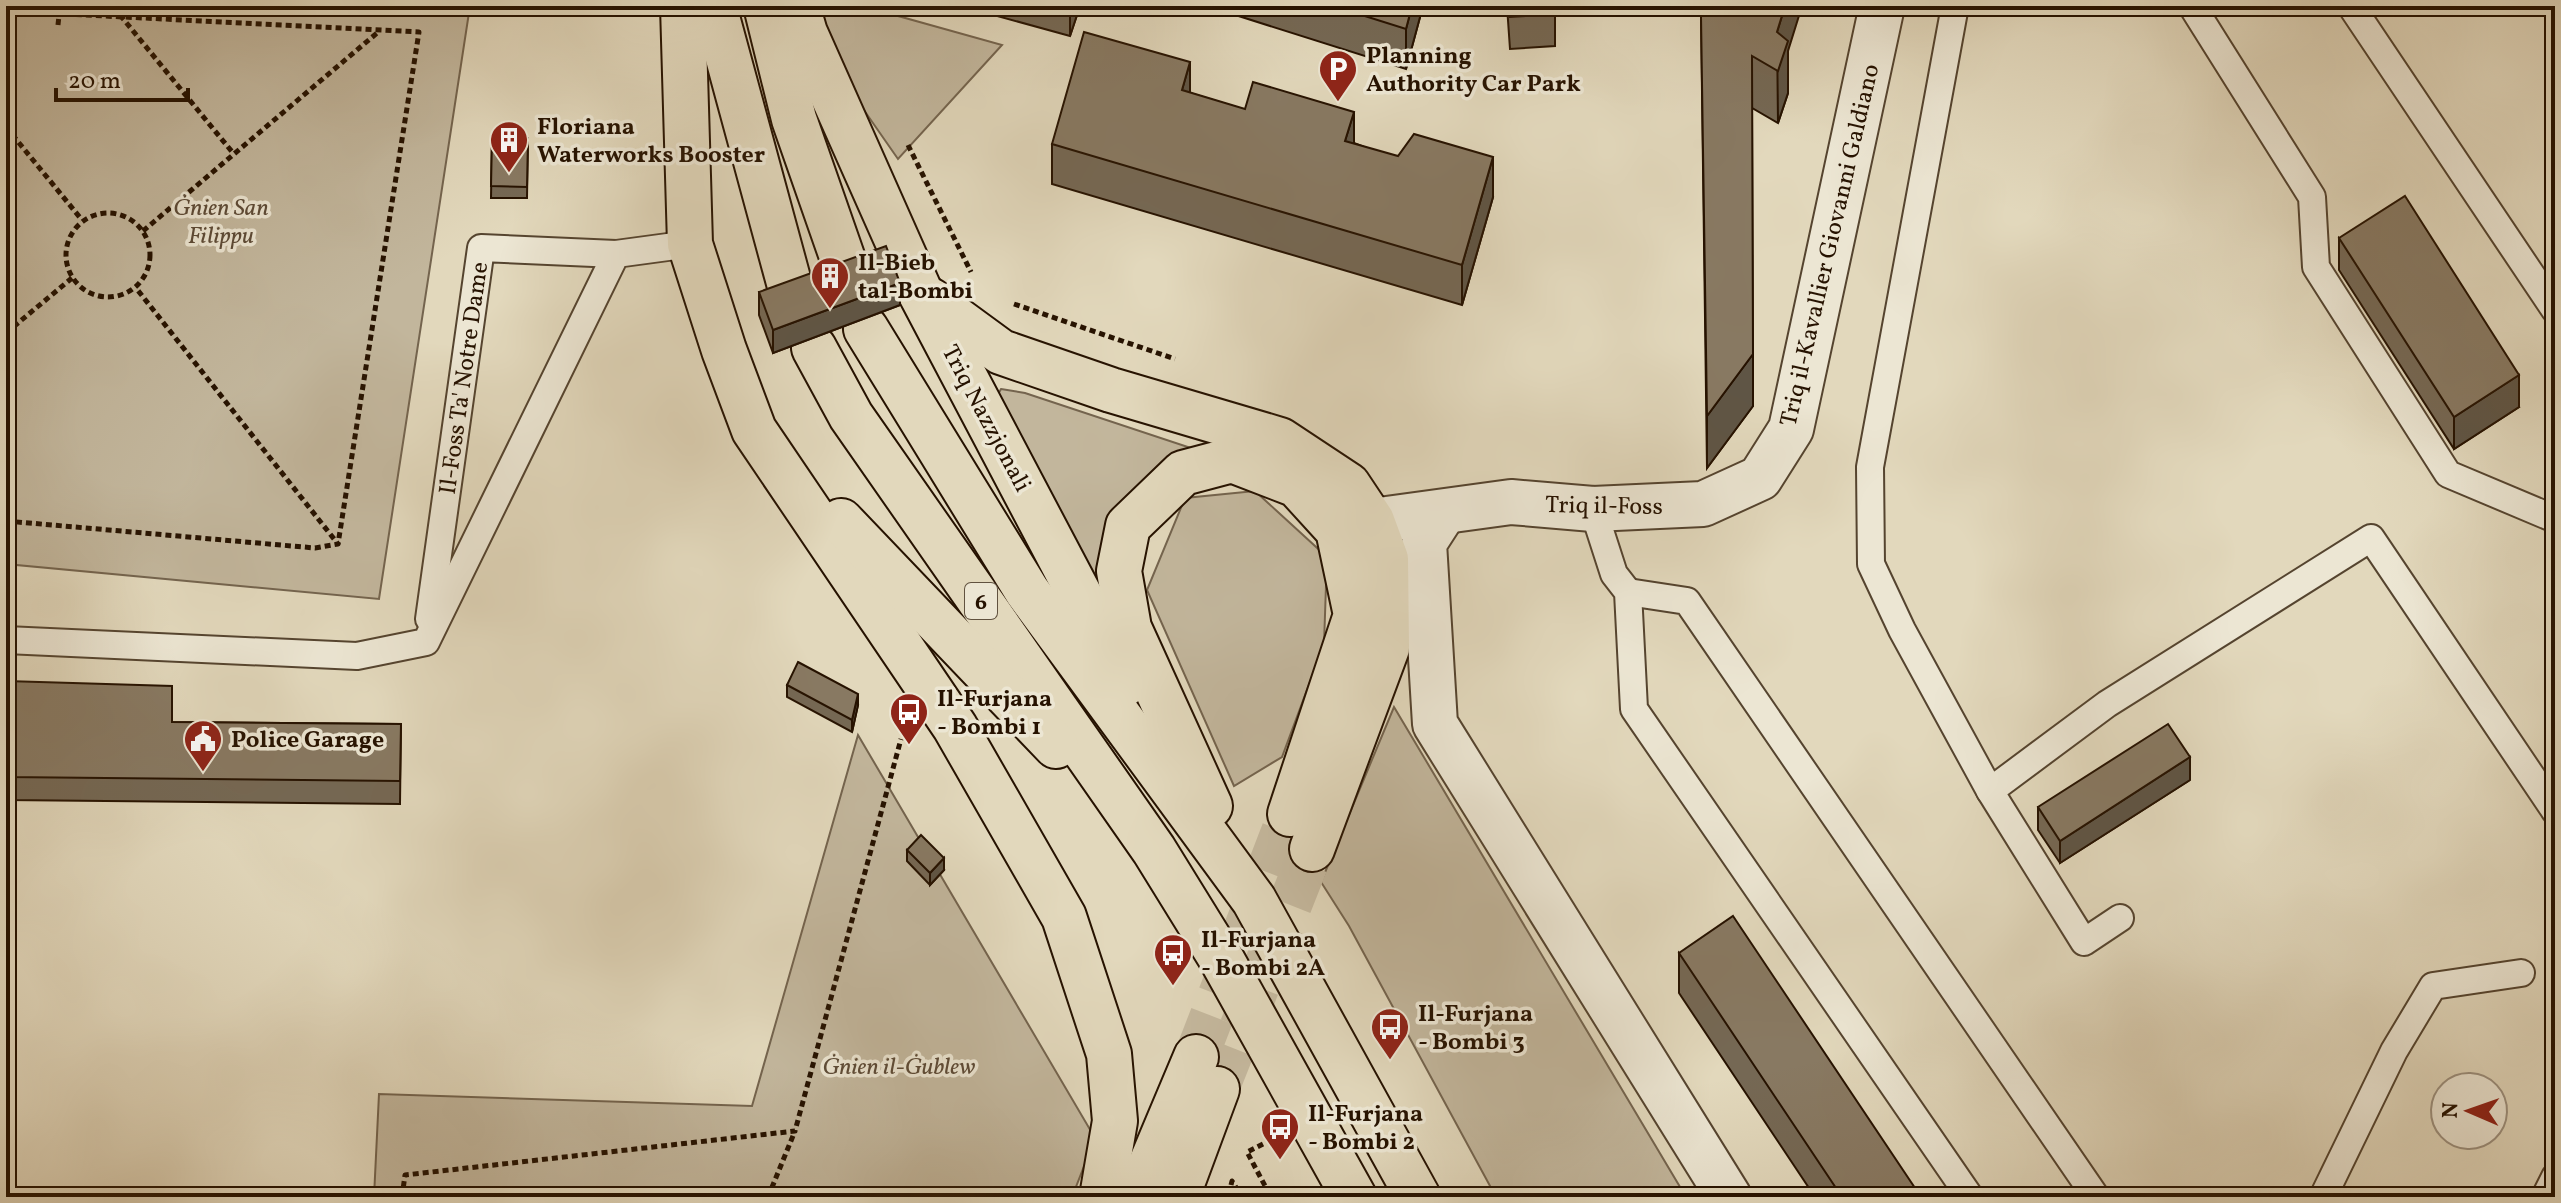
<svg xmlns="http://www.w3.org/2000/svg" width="2561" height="1203" font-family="Vollkorn,serif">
  <rect width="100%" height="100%" fill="#e2d8bc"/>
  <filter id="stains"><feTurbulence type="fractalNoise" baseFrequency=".0025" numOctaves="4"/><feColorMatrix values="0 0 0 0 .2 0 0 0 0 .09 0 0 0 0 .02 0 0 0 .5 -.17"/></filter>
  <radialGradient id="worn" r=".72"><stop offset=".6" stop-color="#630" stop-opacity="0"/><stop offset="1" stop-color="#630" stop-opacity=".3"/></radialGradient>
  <g fill="#c2b69c" stroke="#74644e" stroke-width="2">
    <path d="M6,6H470L379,599L6,564Z"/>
    <path d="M813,6H881L891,14L1002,45L898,159L827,57Z"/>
    <path d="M1001,389L1025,393L1209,454L1100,589L993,403Z"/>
    <path d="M1255,491L1327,557L1324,644L1282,757L1234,786L1147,590L1185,498Z"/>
    <path d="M1394,707L1686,1197H1496L1349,926L1321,882Z"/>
    <path d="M858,735L1095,1138L1072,1197H374L379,1094L752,1106Z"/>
  </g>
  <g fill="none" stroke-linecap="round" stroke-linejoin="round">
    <g stroke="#c6baa0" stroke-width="44" stroke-dasharray="44 22" stroke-linecap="butt">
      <path d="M1196,1057L1290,814"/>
      <path d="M1217,1089L1312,849"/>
    </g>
    <defs>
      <g id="lane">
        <path d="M1955,6L1870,467L1871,564L1902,630L1990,791L2107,704L2371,538L2555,811"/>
        <path d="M2192,6L2312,197L2316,267L2448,474L2555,519"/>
        <path d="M2351,6L2555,310"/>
        <path d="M1593,509L1614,574L1628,592L1634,709L1970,1197"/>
        <path d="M1628,592L1687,601L2096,1197"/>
        <path d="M429,619L481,248L616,254"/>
        <path d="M6,640L357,656L426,642L616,254L690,244"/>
        <path d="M1990,791L2084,942L2120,918"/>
        <path d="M2323,1197L2394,1051L2433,986L2521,973"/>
        <path d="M2545,1197L2555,1177"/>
      </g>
      <g id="street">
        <path d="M1444,512L1424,543L1435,724L1729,1197"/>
        <path d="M1372,521L1511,502L1593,509L1703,504L1760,478L1791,429L1882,6"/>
      </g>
      <g id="highway">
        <path d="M683,6L690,244L724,350L754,430L955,727L1064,917L1109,1054L1115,1121L1102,1197"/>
        <path d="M714,6L791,290"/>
        <path d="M766,6L794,119L847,271"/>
        <path d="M797,6L805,33L921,294L1126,683"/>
        <path d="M930,300L1001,352L1111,390L1280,440L1348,485L1372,521L1386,559L1387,648L1312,849"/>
        <path d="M866,329L1027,591L1254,900L1418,1197"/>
        <path d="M814,348L851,416L1154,850L1222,960L1354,1197"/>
        <path d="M841,521L1056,746"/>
        <path d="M1210,806L1129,628L1119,571L1128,526L1183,473L1232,460L1297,485L1338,530L1356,615L1290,814"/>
        <path d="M1137,1197L1196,1057"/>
        <path d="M1177,1197L1217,1089"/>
      </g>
    </defs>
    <use href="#lane" stroke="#55442f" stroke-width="30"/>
    <use href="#street" stroke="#55442f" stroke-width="48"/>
    <use href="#highway" stroke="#261200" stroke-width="48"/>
    <g stroke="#261200" stroke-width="5" stroke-dasharray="6 4" stroke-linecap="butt">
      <path d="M6,11L419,32L338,544"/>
      <path d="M120,15L233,153"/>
      <path d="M58,25L60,6"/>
      <path d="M6,127L82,220"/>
      <path d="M908,145L971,272"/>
      <circle cx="108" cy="255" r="42"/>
      <path d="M143,231L377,33"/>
      <path d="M1014,304L1175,359"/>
      <path d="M6,333L72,278"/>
      <path d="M6,521L315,548L338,544L136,288"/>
      <path d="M1263,1144L1247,1152L1271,1197"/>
      <path d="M1231,1185L1232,1181L1242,1197"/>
      <path d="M402,1197L405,1175L795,1131L901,739"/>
      <path d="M768,1197L795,1131"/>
    </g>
    <use href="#lane" stroke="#ece6d3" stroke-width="26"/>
    <use href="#street" stroke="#ece6d3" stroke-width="44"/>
    <use href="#highway" stroke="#e2d8bc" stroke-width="44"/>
  </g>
  <g fill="#756854" stroke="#261200" stroke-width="2">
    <path d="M961,6H1080L1070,36Z"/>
    <path d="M1207,6H1423L1406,69Z"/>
    <path d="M1507,6H1555V46L1510,49Z"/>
    <path d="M1701,16L1788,51V93L1778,123L1752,108L1753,406L1707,468Z"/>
    <path d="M1190,93L1354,143L1493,197L1462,305L1052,184V144Z"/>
    <path d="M492,137L528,138L527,198H491Z"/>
    <path d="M2339,238L2519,407L2454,449L2339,270Z"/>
    <path d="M759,292L900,305L773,353L759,315Z"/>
    <path d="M6,681L172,722L401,724L400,804L6,800Z"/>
    <path d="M787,685L858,705L852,732L787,697Z"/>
    <path d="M2190,780L2060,863L2038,830V807Z"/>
    <path d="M907,850L944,870L930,885L907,861Z"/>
    <path d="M1679,953L1921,1197H1815L1679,993Z"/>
  </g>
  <g fill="#5f5545" stroke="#261200" stroke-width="2">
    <path d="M1070,6H1080L1070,36Z"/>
    <path d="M1412,6H1423L1406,69V29Z"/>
    <path d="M1785,6H1802L1788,51V93L1778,123L1777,32Z"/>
    <path d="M1190,62V102L1182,90Z"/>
    <path d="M1354,112V152L1345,141Z"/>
    <path d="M1493,157V197L1462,305V265Z"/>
    <path d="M900,283V305L773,353V330Z"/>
    <path d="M1753,354V406L1707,468V416Z"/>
    <path d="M2519,375V407L2454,449V417Z"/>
    <path d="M858,694V705L852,732V720Z"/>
    <path d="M2190,757V780L2060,863V841Z"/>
    <path d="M944,858V870L930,885V873Z"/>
  </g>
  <g fill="#887962" stroke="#261200" stroke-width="2">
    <path d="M1333,6H1412L1406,29Z"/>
    <path d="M1509,6H1555V14L1510,17Z"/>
    <path d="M1705,6H1785L1777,32L1788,41L1778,71L1752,56L1753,354L1707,416L1701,16Z"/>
    <path d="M1084,32L1190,62L1182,90L1245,109L1253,82L1354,112L1345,141L1398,156L1414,134L1493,157L1462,265L1052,144Z"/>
    <path d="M492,137L528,138L527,187L491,186Z"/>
    <path d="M2405,196L2519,375L2454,417L2339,238Z"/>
    <path d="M886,246L900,283L773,330L759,292Z"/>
    <path d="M798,662L858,694L852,720L787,685Z"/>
    <path d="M6,681L172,686V722L401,724L400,781L6,777Z"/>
    <path d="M2168,724L2190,757L2060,841L2038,807Z"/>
    <path d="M921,835L944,858L930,873L907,850Z"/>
    <path d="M1733,916L1921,1197H1842L1679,953Z"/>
  </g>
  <defs>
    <symbol id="parking-pin" viewBox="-11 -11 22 30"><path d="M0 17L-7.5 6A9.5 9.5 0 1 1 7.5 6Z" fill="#8f2418" stroke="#ece6d3"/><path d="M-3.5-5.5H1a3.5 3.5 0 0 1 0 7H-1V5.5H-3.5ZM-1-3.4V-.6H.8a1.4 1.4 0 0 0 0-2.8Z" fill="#fff"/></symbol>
    <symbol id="building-pin" viewBox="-11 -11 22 30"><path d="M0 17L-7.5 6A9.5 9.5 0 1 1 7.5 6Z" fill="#8f2418" stroke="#ece6d3"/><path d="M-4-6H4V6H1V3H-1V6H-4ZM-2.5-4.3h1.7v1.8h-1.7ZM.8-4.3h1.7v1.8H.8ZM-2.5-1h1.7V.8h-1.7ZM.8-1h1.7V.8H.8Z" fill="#fff"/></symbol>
    <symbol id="bus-pin" viewBox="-11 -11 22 30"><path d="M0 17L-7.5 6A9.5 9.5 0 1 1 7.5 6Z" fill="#8f2418" stroke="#ece6d3"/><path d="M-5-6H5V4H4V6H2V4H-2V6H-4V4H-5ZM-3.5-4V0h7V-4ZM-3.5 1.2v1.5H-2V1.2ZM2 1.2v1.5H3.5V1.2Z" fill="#fff"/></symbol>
    <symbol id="civic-pin" viewBox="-11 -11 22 30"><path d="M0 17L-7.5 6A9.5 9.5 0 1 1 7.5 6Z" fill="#8f2418" stroke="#ece6d3"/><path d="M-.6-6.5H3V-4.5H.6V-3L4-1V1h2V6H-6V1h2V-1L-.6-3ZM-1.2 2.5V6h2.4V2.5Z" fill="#fff"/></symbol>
  </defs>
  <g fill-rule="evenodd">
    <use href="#parking-pin" x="1316" y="47" width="44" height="60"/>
    <use href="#building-pin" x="487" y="118" width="44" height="60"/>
    <use href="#building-pin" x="808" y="254" width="44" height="60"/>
    <use href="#bus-pin" x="887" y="690" width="44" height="60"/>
    <use href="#civic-pin" x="181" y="717" width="44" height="60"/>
    <use href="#bus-pin" x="1151" y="931" width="44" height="60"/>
    <use href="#bus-pin" x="1368" y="1005" width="44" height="60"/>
    <use href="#bus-pin" x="1258" y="1105" width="44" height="60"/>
  </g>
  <g text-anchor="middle" stroke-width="7" stroke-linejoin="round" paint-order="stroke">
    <rect fill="#ece6d3" stroke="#61523f" stroke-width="2" x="965" y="583" width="32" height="36" rx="6"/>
    <g font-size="22" font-weight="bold" fill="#261200">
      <text x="981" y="609">6</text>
    </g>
    <g font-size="24" font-weight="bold" fill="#261200" stroke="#ece6d3" text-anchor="start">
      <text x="1366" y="63">Planning<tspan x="1366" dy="28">Authority Car Park</tspan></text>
      <text x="537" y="134">Floriana<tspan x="537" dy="28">Waterworks Booster</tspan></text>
      <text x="858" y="270">Il-Bieb<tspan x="858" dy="28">tal-Bombi</tspan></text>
      <text x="937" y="706">Il-Furjana<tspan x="937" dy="28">- Bombi 1</tspan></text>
      <text x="231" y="747">Police Garage</text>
      <text x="1201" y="947">Il-Furjana<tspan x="1201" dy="28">- Bombi 2A</tspan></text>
      <text x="1418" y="1021">Il-Furjana<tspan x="1418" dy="28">- Bombi 3</tspan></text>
      <text x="1308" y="1121">Il-Furjana<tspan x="1308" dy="28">- Bombi 2</tspan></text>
    </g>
    <g font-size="24" font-style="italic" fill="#5d4b37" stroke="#ece6d3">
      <text x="221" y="215">Ġnien San<tspan x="221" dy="28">Filippu</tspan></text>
      <text x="899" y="1074">Ġnien il-Ġublew</text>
    </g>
    <g font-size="24" fill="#261200" stroke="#ece6d3">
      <text transform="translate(1829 245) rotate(-77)" y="8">Triq il-Kavallier Giovanni Galdiano</text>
      <text transform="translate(463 378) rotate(-82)" y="8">Il-Foss Ta' Notre Dame</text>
      <text transform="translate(987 418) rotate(62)" y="8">Triq Nazzjonali</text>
      <text transform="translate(1604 505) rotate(1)" y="8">Triq il-Foss</text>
    </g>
  </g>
  <rect width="2561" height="1203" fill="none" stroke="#e2d8bc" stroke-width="32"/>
  <rect x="8" y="8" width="2545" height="1187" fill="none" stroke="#261200" stroke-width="4"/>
  <rect x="16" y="16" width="2529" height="1171" fill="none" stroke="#261200" stroke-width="2"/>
  <g transform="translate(2469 1111) rotate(272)"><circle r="38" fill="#ece6d3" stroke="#9d917f" stroke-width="2"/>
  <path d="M0-6L14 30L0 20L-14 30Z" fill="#8f2418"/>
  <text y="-12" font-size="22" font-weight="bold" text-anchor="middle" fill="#261200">N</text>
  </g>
  <path d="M56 88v12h132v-12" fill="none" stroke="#261200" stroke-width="4"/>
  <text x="68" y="88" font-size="24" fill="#261200" stroke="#ece6d3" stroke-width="6" paint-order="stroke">20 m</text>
  <rect width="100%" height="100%" filter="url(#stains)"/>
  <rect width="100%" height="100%" fill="url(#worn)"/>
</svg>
